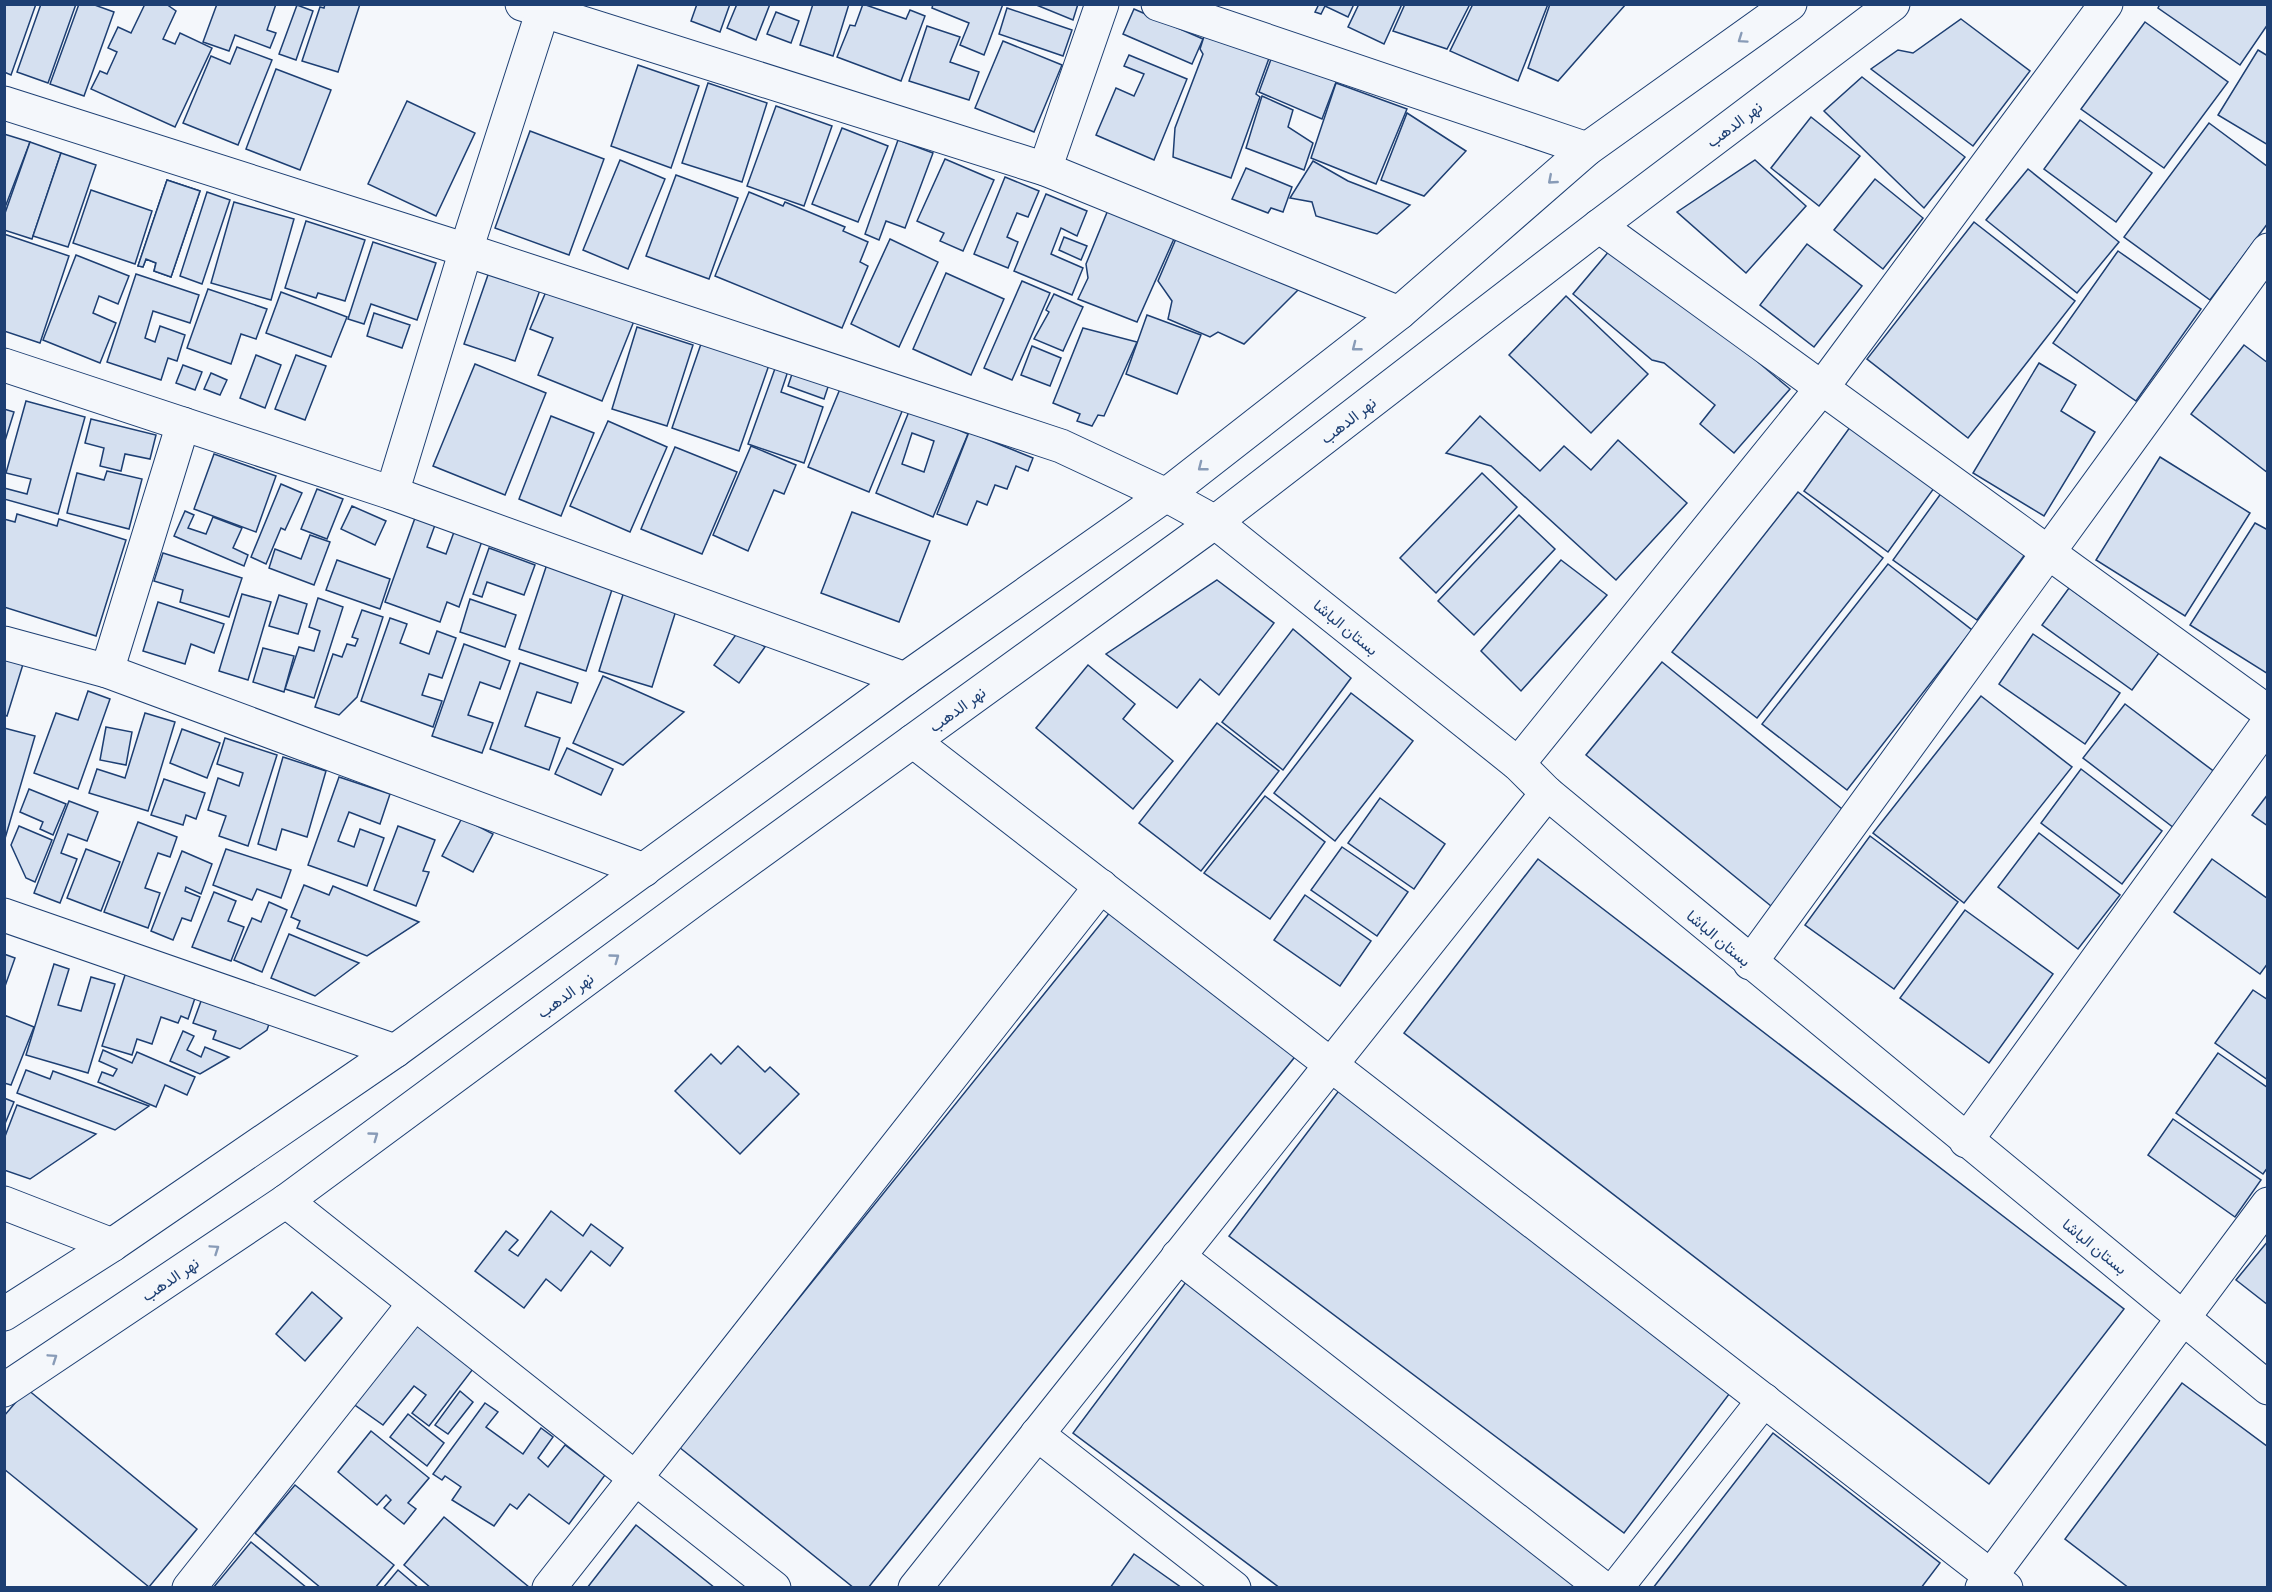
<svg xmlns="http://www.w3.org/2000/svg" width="2272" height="1592" font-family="'Titillium Web',Vazirmatn,sans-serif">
  <rect width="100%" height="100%" fill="#f4f7fb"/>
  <g fill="#d5e0f0" stroke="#1d3f73" stroke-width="1.5" fill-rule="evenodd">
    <path d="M4,4H36L11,75L4,72Z"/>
    <path d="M41,4H76L48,83L17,72Z"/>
    <path d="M79,4H92L114,12L84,96L50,84Z"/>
    <path d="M145,4H166L176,11L163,39L175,44L180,33L212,48L175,127L91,89L100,71L107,74L117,52L108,48L118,27L131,33Z"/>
    <path d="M217,4H276L267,30L276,33L270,48L235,35L229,51L203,42Z"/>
    <path d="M325,4H360L338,72L302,61L320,7L324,8Z"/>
    <path d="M697,4H730L720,32L691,21Z"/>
    <path d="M737,4H770L756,40L727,28Z"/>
    <path d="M813,4H849L833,56L800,45Z"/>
    <path d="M863,4L906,19L910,10L925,16L901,81L837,57L850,25L855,26Z"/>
    <path d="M933,4H1003L984,55L960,45L969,23L932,8Z"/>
    <path d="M1034,4H1078L1073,20Z"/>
    <path d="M1319,4H1354L1348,17L1325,6L1321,14L1315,12Z"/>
    <path d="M1359,4H1402L1384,44L1348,27Z"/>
    <path d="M1405,4H1470L1447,49L1393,31Z"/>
    <path d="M1473,4H1548L1518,81L1450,51Z"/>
    <path d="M1550,4H1626L1558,81L1528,68Z"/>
    <path d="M2160,4H2268V24L2240,65L2158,8Z"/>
    <path d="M297,5L313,11L296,60L279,54Z"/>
    <path d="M1007,8L1072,30L1063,56L999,34Z"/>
    <path d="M1134,9L1203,39L1192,64L1123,34Z"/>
    <path d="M776,12L799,21L791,43L767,34Z"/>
    <path d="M1961,19L2030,71L1973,146L1871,69L1898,50L1913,53Z"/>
    <path d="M2145,22L2228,82L2164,168L2081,109Z"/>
    <path d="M1208,24L1272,50L1256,94L1260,97L1231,178L1173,157L1175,128L1203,54L1200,49Z"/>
    <path d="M927,26L960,37L950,62L979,72L969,100L909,81Z"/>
    <path d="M1003,41L1062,65L1034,132L975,108Z"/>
    <path d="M237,47L272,60L238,145L183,123L211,56L230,64Z"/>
    <path d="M2258,50L2268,56V145L2218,115Z"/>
    <path d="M1274,51L1338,77L1322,119L1259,92Z"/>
    <path d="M1129,55L1187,79L1154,160L1096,135L1116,88L1134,96L1144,74L1124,66Z"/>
    <path d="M638,65L699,86L671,168L611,146Z"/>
    <path d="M276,69L331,90L300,170L246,149Z"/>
    <path d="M1862,77L1965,157L1924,208L1824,111Z"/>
    <path d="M708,83L767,103L742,182L682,163Z"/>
    <path d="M1336,83L1407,109L1376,184L1311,158Z"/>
    <path d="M1262,96L1293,110L1288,127L1313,143L1304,170L1246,148Z"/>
    <path d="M407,101L475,133L436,216L368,184Z"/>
    <path d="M776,106L832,126L804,206L747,186Z"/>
    <path d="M1407,113L1466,151L1424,196L1381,180Z"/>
    <path d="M1811,117L1860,156L1819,206L1771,168Z"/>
    <path d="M2080,120L2152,173L2116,222L2044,169Z"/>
    <path d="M2209,123L2268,167V223L2210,300L2124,237Z"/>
    <path d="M842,128L888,146L858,222L812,204Z"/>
    <path d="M530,131L604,159L569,255L495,228Z"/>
    <path d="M4,134L30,142L4,210Z"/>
    <path d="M898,140L933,153L905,228L886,221L879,240L865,234Z"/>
    <path d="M30,142L61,153L32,239L4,230V216Z"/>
    <path d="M61,153L96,165L68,247L33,236Z"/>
    <path d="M945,159L994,180L963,251L940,241L944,233L917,221Z"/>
    <path d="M620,160L665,179L628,269L583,250Z"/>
    <path d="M1755,160L1806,206L1746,273L1677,212Z"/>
    <path d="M1313,161L1348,181L1410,205L1377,234L1316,216L1312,202L1290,198Z"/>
    <path d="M1246,168L1292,187L1283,212L1271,208L1268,213L1232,199Z"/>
    <path d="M2028,169L2119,242L2077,293L1986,220Z"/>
    <path d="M676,175L738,198L709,279L646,256Z"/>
    <path d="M1005,177L1039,191L1028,217L1017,213L1007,237L1018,242L1008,268L974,254Z"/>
    <path d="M1875,179L1923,218L1883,269L1834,230Z"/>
    <path d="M167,180L200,191L171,277L154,271L156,263L146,259L143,267L138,266ZM157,227L171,233L165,246L152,240Z"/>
    <path d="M167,180L200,191L171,277L154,271L156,263L146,259L143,267L138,266Z"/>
    <path d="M91,190L152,211L135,264L73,243Z"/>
    <path d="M207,192L230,200L202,284L180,276Z"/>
    <path d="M749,192L783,206L785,202L845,227L843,231L868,242L860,262L868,266L842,328L715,276Z"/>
    <path d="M1046,194L1087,211L1077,236L1061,228L1051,254L1083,268L1072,295L1014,271Z"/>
    <path d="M234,202L294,219L271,300L211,283Z"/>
    <path d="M1108,210L1177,232L1137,322L1078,299L1088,278L1086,264Z"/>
    <path d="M306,221L365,240L345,301L318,293L316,298L285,288Z"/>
    <path d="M1974,222L2075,301L1968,438L1867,359Z"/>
    <path d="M1181,227L1306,282L1244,344L1218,332L1210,337L1168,319L1172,301L1158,281Z"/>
    <path d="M4,234L69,256L40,343L4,331Z"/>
    <path d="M1064,237L1087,246L1081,260L1059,250Z"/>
    <path d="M890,239L938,262L899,347L851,324Z"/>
    <path d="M373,242L436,263L417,320L371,304L364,324L348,319Z"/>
    <path d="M1616,243L1790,389L1734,453L1700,424L1715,405L1664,363L1652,360L1573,294Z"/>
    <path d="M1807,244L1862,286L1814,347L1760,305Z"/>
    <path d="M2118,251L2201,309L2136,401L2053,343Z"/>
    <path d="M76,255L129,276L118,304L99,296L93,313L116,323L100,363L43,340Z"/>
    <path d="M489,272L540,290L515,361L464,344Z"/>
    <path d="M946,273L1004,299L971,375L913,349Z"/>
    <path d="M136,274L199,295L190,323L153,311L145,338L155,342L160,326L185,335L177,361L168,358L161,380L107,362Z"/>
    <path d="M1022,281L1050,293L1012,380L984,368Z"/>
    <path d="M548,287L634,321L602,401L538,375L553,338L530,329Z"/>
    <path d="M208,289L267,309L256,339L241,334L231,364L187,348Z"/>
    <path d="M281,292L347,317L331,357L266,333Z"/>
    <path d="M1054,294L1083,307L1063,351L1034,339L1049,312L1046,310Z"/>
    <path d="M1566,296L1648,374L1591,433L1509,355Z"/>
    <path d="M374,313L410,325L402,348L367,336Z"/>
    <path d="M1147,315L1201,335L1177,394L1126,374Z"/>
    <path d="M637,327L693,345L667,426L612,409Z"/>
    <path d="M1083,328L1137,342L1104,416L1098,415L1092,426L1077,421L1080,414L1053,403Z"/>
    <path d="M702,341L769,365L739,451L672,428Z"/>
    <path d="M2244,345L2268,363V473L2191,414Z"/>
    <path d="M1032,346L1061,358L1050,386L1021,375Z"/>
    <path d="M256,355L281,365L265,408L240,398Z"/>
    <path d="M296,355L326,366L305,420L275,409Z"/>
    <path d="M796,362L832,375L824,399L788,386Z"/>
    <path d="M777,363L789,368L781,392L823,407L804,463L748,444Z"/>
    <path d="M2039,363L2076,385L2061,411L2095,432L2044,516L1973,473Z"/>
    <path d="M475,364L546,393L505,495L433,466Z"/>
    <path d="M183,365L202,372L195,390L176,383Z"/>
    <path d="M211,373L227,380L220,395L204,389Z"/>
    <path d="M842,384L903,409L869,492L808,467Z"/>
    <path d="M26,401L85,417L58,514L4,499V488L27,494L31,479L6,473Z"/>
    <path d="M4,409L14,412L4,444Z"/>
    <path d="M910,409L968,434L933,517L876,493ZM912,433L934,441L924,472L902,464Z"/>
    <path d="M551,416L594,433L561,516L519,499Z"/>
    <path d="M1480,416L1540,471L1564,446L1591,470L1618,440L1687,503L1616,580L1491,466L1446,453Z"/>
    <path d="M91,419L156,435L150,459L125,454L121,471L100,466L104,448L85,443Z"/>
    <path d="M608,421L667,447L630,532L570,506Z"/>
    <path d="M1853,423L1937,484L1888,552L1804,491Z"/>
    <path d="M969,432L1033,458L1028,471L1016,466L1007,489L995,485L987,505L977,501L967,525L937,514Z"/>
    <path d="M751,446L796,465L784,494L774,490L748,551L713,535Z"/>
    <path d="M675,447L737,472L702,554L641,529Z"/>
    <path d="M214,454L276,476L256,532L194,509Z"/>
    <path d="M2160,457L2250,513L2185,616L2096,560Z"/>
    <path d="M107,471L142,479L129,529L67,513L77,473L104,480Z"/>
    <path d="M1482,473L1517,507L1436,593L1400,558Z"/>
    <path d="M281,484L302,493L285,530L281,528L266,564L251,557Z"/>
    <path d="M317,489L343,499L327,539L301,529Z"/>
    <path d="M1798,492L1883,558L1757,718L1672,652Z"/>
    <path d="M1942,492L2026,553L1977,620L1893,560Z"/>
    <path d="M352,506L386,521L375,545L341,529Z"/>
    <path d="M185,511L194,515L188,528L206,534L213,517L242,528L233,548L248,555L244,566L174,536Z"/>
    <path d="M852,512L930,541L899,622L821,593Z"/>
    <path d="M17,514L57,526L59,519L126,540L96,636L4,607V519L15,522Z"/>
    <path d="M1519,515L1555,549L1474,635L1438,601Z"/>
    <path d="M415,518L435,525L427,547L446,554L454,532L482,541L459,607L447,602L440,622L385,602Z"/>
    <path d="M2255,523L2268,530V674L2190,625Z"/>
    <path d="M310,535L330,542L314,585L269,568L275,549L301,559Z"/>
    <path d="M489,548L535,565L524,595L487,582L482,597L473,594Z"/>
    <path d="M163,553L242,578L229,617L180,602L183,590L154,581Z"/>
    <path d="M550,555L616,577L586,671L519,649Z"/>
    <path d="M337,560L390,579L380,609L326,590Z"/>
    <path d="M1561,560L1607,595L1521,691L1481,651Z"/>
    <path d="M1888,564L1972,630L1847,790L1762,724Z"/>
    <path d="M1217,580L1274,623L1219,695L1200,679L1177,708L1106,654Z"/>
    <path d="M626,585L679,601L652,687L599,671Z"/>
    <path d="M2069,588L2159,653L2132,690L2042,625Z"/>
    <path d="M242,594L271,602L248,680L219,671Z"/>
    <path d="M279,595L307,604L298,634L269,626Z"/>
    <path d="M318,598L343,607L314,698L285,689L299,647L314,651L320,631L309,627Z"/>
    <path d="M470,599L516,615L505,647L460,632Z"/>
    <path d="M158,602L224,624L214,653L191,644L185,664L143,651Z"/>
    <path d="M362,610L383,617L357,697L339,715L315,707L333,654L342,657L347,644L355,646L358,639L352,637Z"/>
    <path d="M390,618L407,624L400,643L429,654L437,631L456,638L442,678L429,674L422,695L442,701L433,727L361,701Z"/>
    <path d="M740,629L765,647L739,683L714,665Z"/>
    <path d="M1293,629L1351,678L1283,770L1222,722Z"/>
    <path d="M2033,634L2120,693L2085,744L1999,684Z"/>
    <path d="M464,644L510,661L500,689L480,682L468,715L493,723L482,753L432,736Z"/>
    <path d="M263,648L294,656L284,692L253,682Z"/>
    <path d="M4,655L24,661L7,716L4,715Z"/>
    <path d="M1662,662L1847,813L1771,906L1586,755Z"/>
    <path d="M520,663L578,683L571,703L537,692L525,726L560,738L549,770L490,749Z"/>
    <path d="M1088,665L1135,704L1123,719L1173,761L1133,809L1036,728Z"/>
    <path d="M603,676L684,712L623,765L573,743Z"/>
    <path d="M88,691L110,699L78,789L34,773L56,713L78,720Z"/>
    <path d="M1351,693L1413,741L1335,841L1274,793Z"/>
    <path d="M1981,696L2072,767L1964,903L1873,833Z"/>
    <path d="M2125,704L2216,773L2174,828L2083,758Z"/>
    <path d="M145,713L175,722L148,811L89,793L97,769L125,778Z"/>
    <path d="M1217,723L1279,771L1201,871L1139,823Z"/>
    <path d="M106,727L132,732L126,765L100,760Z"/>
    <path d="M4,728L35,736L4,842Z"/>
    <path d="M182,729L220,743L207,778L170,763Z"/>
    <path d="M225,738L277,755L248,846L219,836L226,816L208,810L218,778L239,786L243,773L217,764Z"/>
    <path d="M567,748L613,769L601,795L555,774Z"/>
    <path d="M283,757L326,771L307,837L282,829L276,850L258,844Z"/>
    <path d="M2081,769L2162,831L2122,884L2041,823Z"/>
    <path d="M339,777L390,794L380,824L349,812L338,841L354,847L360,829L384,838L367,886L308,865Z"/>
    <path d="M164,779L205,793L196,819L186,815L183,825L151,815Z"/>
    <path d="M29,789L66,804L53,835L40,829L43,822L20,812Z"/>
    <path d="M2268,794V826L2252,815Z"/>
    <path d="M1265,796L1325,842L1270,919L1204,873Z"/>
    <path d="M1380,798L1445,844L1414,889L1348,843Z"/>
    <path d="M69,801L98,812L87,841L68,834L61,853L77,859L60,903L34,893Z"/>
    <path d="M462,818L493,834L473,872L442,856Z"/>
    <path d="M138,822L177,837L170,857L158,853L145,888L160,893L148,928L104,912Z"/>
    <path d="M19,826L52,840L35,882L26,878L11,845Z"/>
    <path d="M398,826L435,840L423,871L429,872L416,906L374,890Z"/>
    <path d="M2039,833L2120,895L2078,949L1998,887Z"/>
    <path d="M1870,836L1958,902L1894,989L1805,925Z"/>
    <path d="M1342,847L1408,892L1377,936L1311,890Z"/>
    <path d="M86,849L120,862L101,911L67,898Z"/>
    <path d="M226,849L291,870L281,898L257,889L252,900L213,885Z"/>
    <path d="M182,851L212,864L201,894L186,887L185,891L200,897L191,921L182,918L173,940L151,931Z"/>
    <path d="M1538,859L2124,1309L1989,1484L1404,1033Z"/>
    <path d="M2212,859L2268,899V963L2260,974L2174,912Z"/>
    <path d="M304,885L329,895L333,886L419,922L367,956L297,928L300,921L291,917Z"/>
    <path d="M214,892L236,901L228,921L244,927L231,961L192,947Z"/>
    <path d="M1305,895L1371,941L1340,986L1274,940Z"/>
    <path d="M1119,901L1302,1048L868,1588H854L679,1447Z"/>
    <path d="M269,902L287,910L262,972L234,960L252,918L261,922Z"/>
    <path d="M1965,910L2053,974L1989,1063L1900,998Z"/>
    <path d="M289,934L359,963L315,996L271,978Z"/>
    <path d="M4,954L15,958L4,989Z"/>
    <path d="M54,964L69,969L58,1005L81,1011L91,977L115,984L88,1073L26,1055Z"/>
    <path d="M127,969L197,992L188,1019L181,1016L178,1023L161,1017L152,1044L137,1039L132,1055L102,1046Z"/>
    <path d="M2253,990L2268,1000V1080L2215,1043Z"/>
    <path d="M204,993L271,1018L267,1030L240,1049L213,1039L216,1031L193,1023Z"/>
    <path d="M4,1015L34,1027L11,1085L4,1083Z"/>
    <path d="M183,1031L194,1036L187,1050L201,1057L205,1047L229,1057L200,1074L170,1061Z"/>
    <path d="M738,1046L765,1072L770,1067L799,1094L740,1154L675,1091L711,1054L721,1064Z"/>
    <path d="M103,1050L132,1063L137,1052L195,1077L187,1095L165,1085L156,1107L98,1082L102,1072L113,1076L117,1069L99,1061Z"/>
    <path d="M2218,1053L2268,1088V1167L2263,1174L2176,1113Z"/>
    <path d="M26,1070L50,1079L53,1071L149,1106L115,1130L17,1093Z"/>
    <path d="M1344,1084L1739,1381L1624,1533L1229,1236Z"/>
    <path d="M4,1098L14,1102L4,1126Z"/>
    <path d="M17,1105L96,1134L30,1179L4,1170V1139Z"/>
    <path d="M2173,1119L2261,1180L2235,1217L2148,1155Z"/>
    <path d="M551,1211L583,1236L591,1224L623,1248L610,1266L591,1251L561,1291L546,1279L524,1308L475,1271L506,1231L518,1240L509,1250L518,1256Z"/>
    <path d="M2268,1241V1305L2236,1280Z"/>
    <path d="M1186,1282L1584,1588H1280L1073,1433Z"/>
    <path d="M312,1292L342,1318L305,1361L276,1334Z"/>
    <path d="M414,1323L473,1369L429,1426L412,1413L426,1395L414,1386L383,1425L352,1403Z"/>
    <path d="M2182,1383L2268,1447V1588H2129L2065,1539Z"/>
    <path d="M27,1389L197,1529L149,1587L4,1469V1416Z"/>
    <path d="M460,1391L473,1402L448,1434L435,1425Z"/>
    <path d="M485,1403L498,1412L486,1427L523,1454L541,1428L553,1437L538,1458L548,1467L565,1445L605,1475L569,1524L529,1494L517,1509L510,1504L494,1526L452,1500L461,1487L445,1476L442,1480L433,1474Z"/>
    <path d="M408,1414L444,1443L427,1466L390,1437Z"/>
    <path d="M371,1431L429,1478L408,1503L416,1509L404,1524L384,1508L391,1500L386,1495L377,1505L338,1472Z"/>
    <path d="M1773,1433L1940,1563L1921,1588H1653Z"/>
    <path d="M295,1485L394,1565L375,1588H321L255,1533Z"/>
    <path d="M444,1517L529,1587L528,1588H431L404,1565Z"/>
    <path d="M636,1525L715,1588H587Z"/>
    <path d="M251,1542L307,1588H213Z"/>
    <path d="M1134,1554L1182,1588H1110Z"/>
    <path d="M398,1570L419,1588H383Z"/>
  </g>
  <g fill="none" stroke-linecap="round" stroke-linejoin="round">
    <defs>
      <g id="minor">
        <path d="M522,4L1045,169L1399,313"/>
        <path d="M1158,4L1587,149"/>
        <path d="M4,103L466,250L1061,446L1166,495"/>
        <path d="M1045,169L1102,4"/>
        <path d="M1599,226L2268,712"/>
        <path d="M4,365L392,493L905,679"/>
        <path d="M392,493L466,250L545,4"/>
        <path d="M4,643L107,671L644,870"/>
        <path d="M107,671L183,424"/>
        <path d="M913,741L2006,1588"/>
        <path d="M1518,764L1821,389L2106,4"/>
        <path d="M4,915L395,1051"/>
        <path d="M1750,963L2268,250"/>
        <path d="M1966,1141L2268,723"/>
        <path d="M286,1201L774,1588"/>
        <path d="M4,1203L112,1245"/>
        <path d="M1178,1256L1603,1588"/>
        <path d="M1037,1434L1234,1588"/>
        <path d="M189,1588L414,1304"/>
        <path d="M549,1588L1101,886"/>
        <path d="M915,1588L1547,793"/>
        <path d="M1616,1588L1764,1400"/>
        <path d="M1982,1588L2268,1204"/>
      </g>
      <path id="tertiary" d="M1166,495L1215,522L1518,764L1547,793L2268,1388"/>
      <g id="secondary">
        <path d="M4,1314L112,1245L395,1051L905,679L1166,495L1399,313L1587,149L1790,4"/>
        <path d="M4,1390L286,1201L695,899L1215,522L1599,226L1893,4"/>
      </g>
    </defs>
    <use href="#minor" stroke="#1d3f73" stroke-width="35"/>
    <use href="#tertiary" stroke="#1d3f73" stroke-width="35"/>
    <use href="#secondary" stroke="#1d3f73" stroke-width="35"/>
    <use href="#minor" stroke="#f4f7fb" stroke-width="33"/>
    <use href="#tertiary" stroke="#f4f7fb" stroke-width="33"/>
    <use href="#secondary" stroke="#f4f7fb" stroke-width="33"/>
  </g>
  <defs><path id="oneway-chevron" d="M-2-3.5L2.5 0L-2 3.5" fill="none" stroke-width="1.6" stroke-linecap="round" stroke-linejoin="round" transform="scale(1.5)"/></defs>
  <g stroke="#889bb7">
    <use href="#oneway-chevron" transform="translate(1742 39) rotate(145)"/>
    <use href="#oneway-chevron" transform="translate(1552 180) rotate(139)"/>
    <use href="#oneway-chevron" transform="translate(1356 347) rotate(142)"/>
    <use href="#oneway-chevron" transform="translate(1202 467) rotate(142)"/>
    <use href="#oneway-chevron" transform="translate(615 958) rotate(-36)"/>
    <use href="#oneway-chevron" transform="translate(374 1136) rotate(-36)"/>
    <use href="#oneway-chevron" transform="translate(215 1249) rotate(-34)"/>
    <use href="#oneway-chevron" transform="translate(53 1358) rotate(-34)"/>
  </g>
  <g text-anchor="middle" stroke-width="4.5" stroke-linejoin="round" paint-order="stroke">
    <g font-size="16" fill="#1d3f73" stroke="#f4f7fb">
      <text transform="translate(1734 124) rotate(-37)" y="6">نهر الدهب</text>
      <text transform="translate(1348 420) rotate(-38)" y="6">نهر الدهب</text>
      <text transform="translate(1346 627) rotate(39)" y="6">بستان الباشا</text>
      <text transform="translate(957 709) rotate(-36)" y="6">نهر الدهب</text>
      <text transform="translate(1719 938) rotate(40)" y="6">بستان الباشا</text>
      <text transform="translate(565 995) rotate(-36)" y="6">نهر الدهب</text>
      <text transform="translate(2095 1246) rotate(39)" y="6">بستان الباشا</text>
      <text transform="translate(170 1279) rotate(-34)" y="6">نهر الدهب</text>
    </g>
  </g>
  <rect width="2272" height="1592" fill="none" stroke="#1d3f73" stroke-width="12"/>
</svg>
